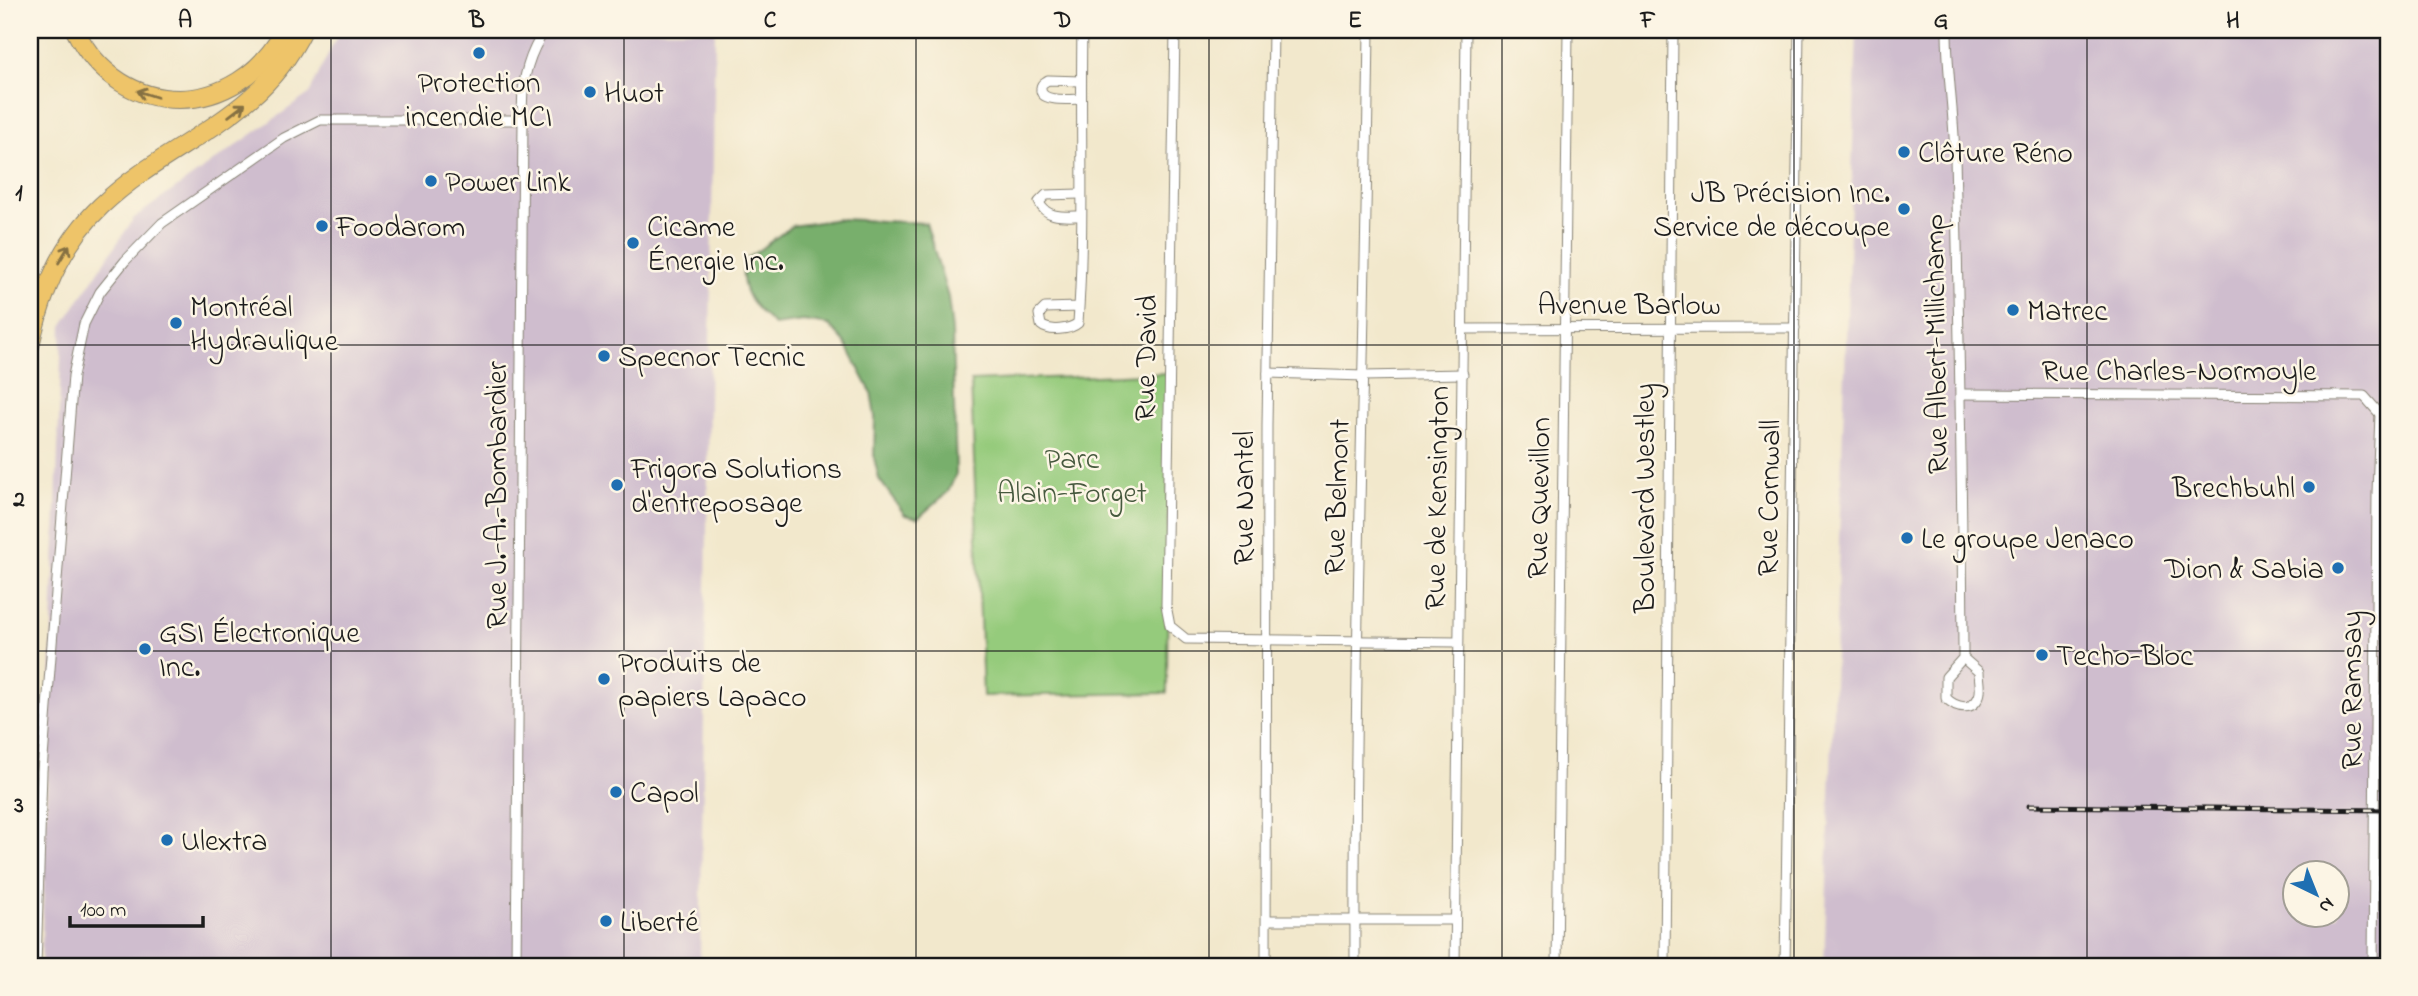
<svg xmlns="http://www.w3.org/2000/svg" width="2418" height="996" font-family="'Indie Flower',sans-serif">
  <rect width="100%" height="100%" fill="#fcf5e5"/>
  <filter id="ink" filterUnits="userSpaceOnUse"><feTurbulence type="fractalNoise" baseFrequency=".0143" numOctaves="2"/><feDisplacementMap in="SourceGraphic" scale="14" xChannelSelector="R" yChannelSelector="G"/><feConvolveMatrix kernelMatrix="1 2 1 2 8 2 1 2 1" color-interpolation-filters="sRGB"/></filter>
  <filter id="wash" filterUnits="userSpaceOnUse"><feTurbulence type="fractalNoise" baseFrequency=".00686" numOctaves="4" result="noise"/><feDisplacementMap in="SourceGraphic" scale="28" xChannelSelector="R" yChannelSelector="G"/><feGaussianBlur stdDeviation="1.57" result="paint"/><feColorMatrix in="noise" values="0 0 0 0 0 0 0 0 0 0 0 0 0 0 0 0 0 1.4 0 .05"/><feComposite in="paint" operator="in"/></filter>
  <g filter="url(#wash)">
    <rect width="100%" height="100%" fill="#f2e8cc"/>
    <g fill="#cfbdce" fill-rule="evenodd">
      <path d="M340,30H715L700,966H41L62,326L134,218L309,94Z"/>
      <path d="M1857,30H2388V966H1824ZM2296,874H2338V916H2296Z"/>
    </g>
    <path fill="#95cb7c" stroke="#58744c" stroke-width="2" d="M1169,373L1167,693L983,696L971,381Z"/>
    <path fill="#78af6c" stroke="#4a6644" stroke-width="2" d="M839,219L926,223L948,297L952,331L956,474L948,492L918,518L905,515L879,479L874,458L875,417L871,392L846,344L829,325L803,321L774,325C753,306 738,292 744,261L792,226Z"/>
  </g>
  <g filter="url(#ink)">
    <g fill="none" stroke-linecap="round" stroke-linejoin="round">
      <defs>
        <g id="street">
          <path d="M1175,30L1166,605L1170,626L1186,639L1458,642"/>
          <path d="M1947,30C1947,72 1954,114 1955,157C1959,322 1962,486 1963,651V658L1946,677V698C1956,708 1973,712 1979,696C1982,690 1979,679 1979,672L1963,658"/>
          <path d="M1081,99C1072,99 1039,103 1041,88C1041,83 1044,83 1048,80L1081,81"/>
          <path d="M1080,194L1046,195L1039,202C1046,219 1065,216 1081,216"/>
          <path d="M1079,307L1045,308L1039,314L1041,325C1049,332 1070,330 1078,323C1085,226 1080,127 1082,30"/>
          <path d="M1464,329L1795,328"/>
          <path d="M1268,373L1364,376L1463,374"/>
          <path d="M1961,394L2364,396L2380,414L2388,415"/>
          <path d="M1267,920H1455"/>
          <path d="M36,966L42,771L73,376L84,324L100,292L125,261L162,223L284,138L320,120H523"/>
          <path d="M516,966L523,120C520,87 526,58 545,30"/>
          <path d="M1266,966L1267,426L1273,30"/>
          <path d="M1355,966C1354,654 1365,342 1369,30"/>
          <path d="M1455,966L1466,30"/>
          <path d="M1557,966L1568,30"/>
          <path d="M1665,966L1673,30"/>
          <path d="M1785,966L1799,30"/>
          <path d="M2373,966L2377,493L2380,414"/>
        </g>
        <g id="highway">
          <path d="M75,30C121,123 237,121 285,30"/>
          <path d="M30,346C41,294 62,243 101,206C170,140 258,122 303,30"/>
        </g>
      </defs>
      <use href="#street" stroke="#878274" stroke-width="11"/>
      <use href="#highway" stroke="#878274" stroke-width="20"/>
      <use href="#street" stroke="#fff" stroke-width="9"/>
      <use href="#highway" stroke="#eec469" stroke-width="18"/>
      <defs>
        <path id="rail" d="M2029,806L2388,810"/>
      </defs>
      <use href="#rail" stroke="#1c1c1c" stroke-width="5"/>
      <use href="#rail" stroke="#fcf5e5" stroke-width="2.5" stroke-dasharray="8" stroke-linecap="butt"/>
    </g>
    <defs><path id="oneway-shaft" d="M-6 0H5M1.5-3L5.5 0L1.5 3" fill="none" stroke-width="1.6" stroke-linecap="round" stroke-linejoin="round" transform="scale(1.75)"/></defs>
    <g stroke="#857042">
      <use href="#oneway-shaft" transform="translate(147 94) rotate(-162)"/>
      <use href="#oneway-shaft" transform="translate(237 110) rotate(-37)"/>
      <use href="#oneway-shaft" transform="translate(64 254) rotate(-59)"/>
    </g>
  </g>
  <path fill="none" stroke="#1c1c1c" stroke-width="2" stroke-opacity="0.55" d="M331,30V966M624,30V966M916,30V966M1209,30V966M1502,30V966M1794,30V966M2087,30V966M30,345H2388M30,651H2388"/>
  <g fill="#1f6fb2" stroke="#fcf5e5" stroke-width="2.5">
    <circle cx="479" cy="53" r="7"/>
    <circle cx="590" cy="92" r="7"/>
    <circle cx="1904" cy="152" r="7"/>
    <circle cx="431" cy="181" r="7"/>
    <circle cx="1904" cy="209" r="7"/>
    <circle cx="322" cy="226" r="7"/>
    <circle cx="633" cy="243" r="7"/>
    <circle cx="2013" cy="310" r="7"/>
    <circle cx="176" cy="323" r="7"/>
    <circle cx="604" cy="356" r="7"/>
    <circle cx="617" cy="485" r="7"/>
    <circle cx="2309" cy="487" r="7"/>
    <circle cx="1907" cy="538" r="7"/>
    <circle cx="2338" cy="568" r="7"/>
    <circle cx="145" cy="649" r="7"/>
    <circle cx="2042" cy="655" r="7"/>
    <circle cx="604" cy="679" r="7"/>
    <circle cx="616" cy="792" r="7"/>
    <circle cx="167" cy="840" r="7"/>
    <circle cx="606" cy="921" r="7"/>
  </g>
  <g text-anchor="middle" stroke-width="5" stroke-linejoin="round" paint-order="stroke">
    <g font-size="30" fill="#1c1c1c" stroke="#fcf5e5" text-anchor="start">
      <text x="479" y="92" text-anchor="middle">Protection<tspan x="479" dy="34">incendie MCI</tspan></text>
      <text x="604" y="102">Huot</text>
      <text x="1918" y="162">Clôture Réno</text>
      <text x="445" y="191">Power Link</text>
      <text x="1890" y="202" text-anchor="end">JB Précision Inc.<tspan x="1890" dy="34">Service de découpe</tspan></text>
      <text x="336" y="236">Foodarom</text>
      <text x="647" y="236">Cicame<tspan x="647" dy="34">Énergie Inc.</tspan></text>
      <text x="190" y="316">Montréal<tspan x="190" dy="34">Hydraulique</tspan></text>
      <text x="2027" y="320">Matrec</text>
      <text x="618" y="366">Specnor Tecnic</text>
      <text x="631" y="478">Frigora Solutions<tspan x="631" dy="34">d'entreposage</tspan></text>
      <text x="2295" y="497" text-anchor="end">Brechbuhl</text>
      <text x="1921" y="548">Le groupe Jenaco</text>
      <text x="2324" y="578" text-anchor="end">Dion &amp; Sabia</text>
      <text x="159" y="642">GSI Électronique<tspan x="159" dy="34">Inc.</tspan></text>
      <text x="2056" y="665">Techo-Bloc</text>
      <text x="618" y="672">Produits de<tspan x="618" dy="34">papiers Lapaco</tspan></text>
      <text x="630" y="802">Capol</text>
      <text x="181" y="850">Ulextra</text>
      <text x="620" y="931">Liberté</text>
    </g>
    <g font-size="30" fill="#1c1c1c" stroke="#fcf5e5">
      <text x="1629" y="314">Avenue Barlow</text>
      <text transform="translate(1935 344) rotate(-91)" y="10">Rue Albert-Millichamp</text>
      <text transform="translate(1145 358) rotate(-89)" y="10">Rue David</text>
      <text x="2179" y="380">Rue Charles-Normoyle</text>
      <text transform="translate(496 495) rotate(-90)" y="10">Rue J.-A.-Bombardier</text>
      <text transform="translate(1336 497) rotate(-88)" y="10">Rue Belmont</text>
      <text transform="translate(1243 498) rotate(-90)" y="10">Rue Nantel</text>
      <text transform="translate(1436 498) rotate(-89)" y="10">Rue de Kensington</text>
      <text transform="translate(1538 498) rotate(-89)" y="10">Rue Quevillon</text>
      <text transform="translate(1644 498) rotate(-90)" y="10">Boulevard Westley</text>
      <text transform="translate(1768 498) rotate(-89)" y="10">Rue Cornwall</text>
      <text transform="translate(2351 690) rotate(-90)" y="10">Rue Ramsay</text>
    </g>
    <g font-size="30" fill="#46593e" stroke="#fcf5e5">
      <text x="1072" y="468">Parc<tspan x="1072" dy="34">Alain-Forget</tspan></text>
    </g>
  </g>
  <rect width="2418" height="996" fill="none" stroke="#fcf5e5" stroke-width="77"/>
  <g transform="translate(2316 894) rotate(137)"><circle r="33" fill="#fcf5e5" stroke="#a29e95" stroke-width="2"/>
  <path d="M0-5L12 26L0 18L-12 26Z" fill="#1f6fb2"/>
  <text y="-10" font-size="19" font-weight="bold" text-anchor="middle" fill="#1c1c1c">N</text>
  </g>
  <path d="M70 916v10h133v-10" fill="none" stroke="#1c1c1c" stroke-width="3.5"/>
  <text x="80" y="916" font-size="21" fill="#1c1c1c" stroke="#fcf5e5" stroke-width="5" paint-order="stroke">100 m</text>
  <rect x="38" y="38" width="2342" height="920" fill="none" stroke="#1c1c1c" stroke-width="2.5"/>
  <g font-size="23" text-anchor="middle" font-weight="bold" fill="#1c1c1c">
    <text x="185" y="27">A</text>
    <text x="477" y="27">B</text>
    <text x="770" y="27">C</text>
    <text x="1063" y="27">D</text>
    <text x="1355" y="27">E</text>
    <text x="1648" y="27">F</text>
    <text x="1941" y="27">G</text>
    <text x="2233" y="27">H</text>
    <text x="19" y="200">1</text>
    <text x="19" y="506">2</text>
    <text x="19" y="812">3</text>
  </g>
</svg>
